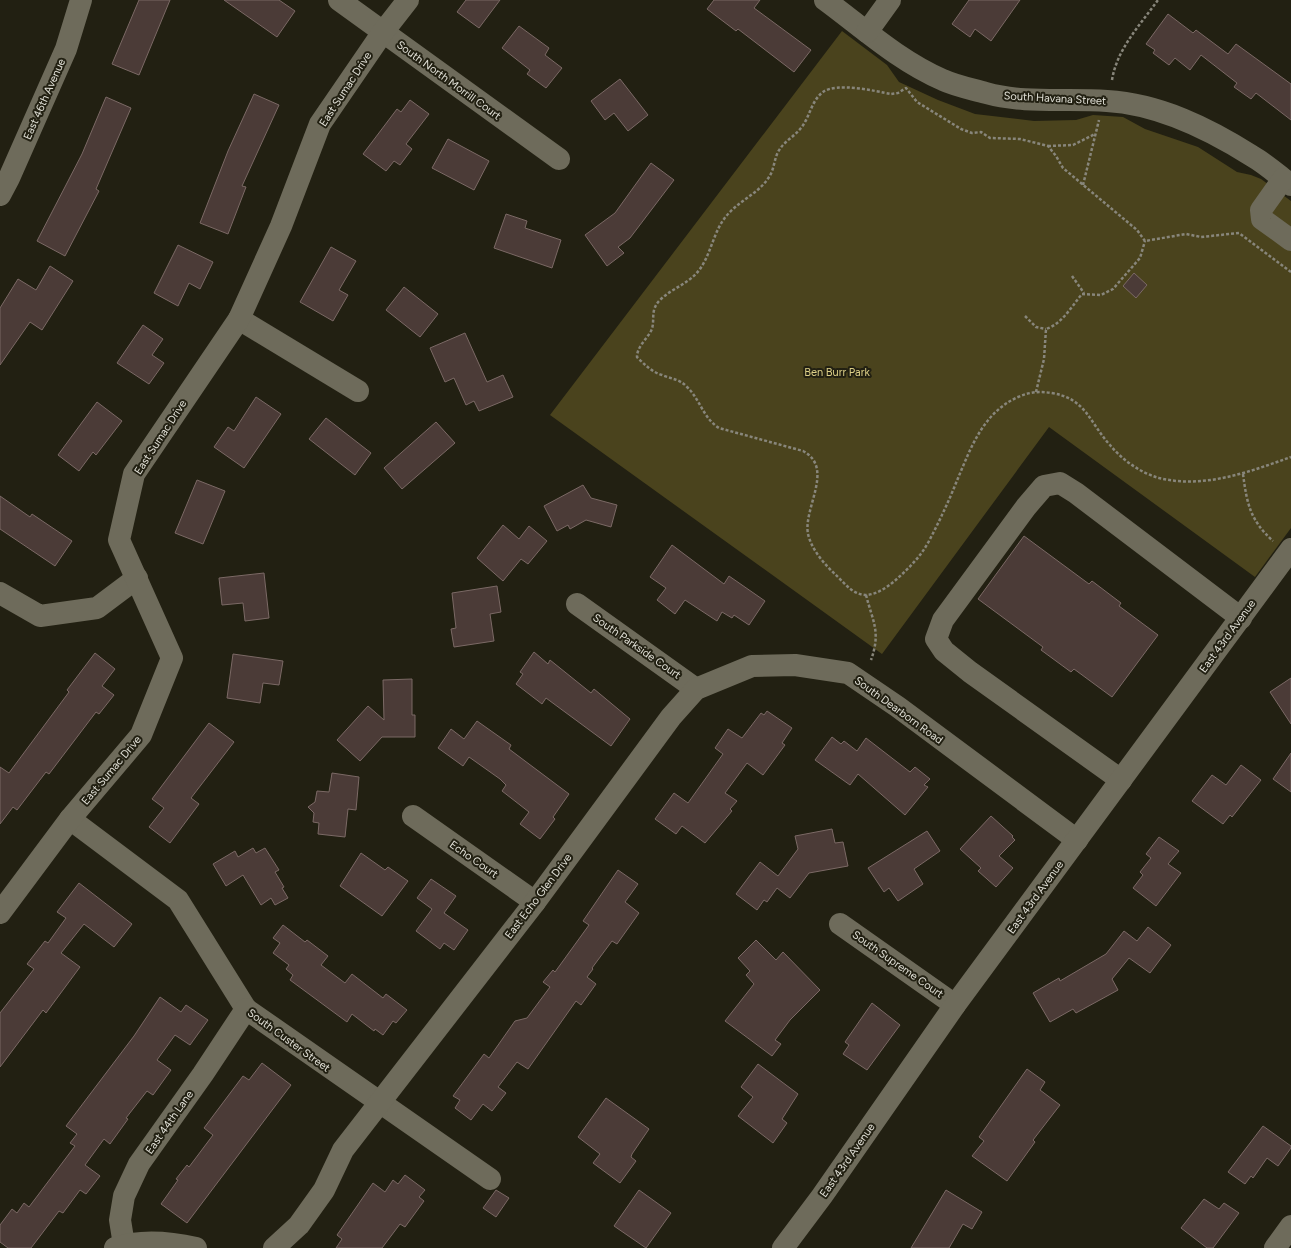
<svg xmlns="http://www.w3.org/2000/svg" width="1291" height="1248" font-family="Figtree,sans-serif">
  <rect width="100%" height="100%" fill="#222012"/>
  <path fill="#4a431d" d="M842,31L887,65L899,82L938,100L975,114L1034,121L1076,120L1093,115L1123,117L1145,129L1198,147L1237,172L1251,175L1261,179L1291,201V528L1255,577L1049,427L882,654L550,415Z"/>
  <g fill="#4b3b37" stroke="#7b6965">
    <path d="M139,0H170L139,75L112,64Z"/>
    <path d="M224,0H279L295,11L277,37Z"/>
    <path d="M466,0H500L479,28L457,12Z"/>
    <path d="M714,0H760L754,8L811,50L794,72L738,29L736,31L707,9Z"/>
    <path d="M969,0H1020L991,41L975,29L970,37L952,24Z"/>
    <path d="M1168,14L1193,33L1196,30L1228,54L1236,44L1291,84V120L1256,93L1251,99L1234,87L1237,83L1201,55L1190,70L1175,58L1169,65L1153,53L1155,50L1146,44Z"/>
    <path d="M519,26L549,48L545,55L562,68L546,88L527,74L530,70L502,48Z"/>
    <path d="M620,79L648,115L628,131L614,113L605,120L591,101Z"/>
    <path d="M254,94L279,105L242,186L246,187L228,234L200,223L228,151Z"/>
    <path d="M106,97L131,108L96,189L99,191L65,256L37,241L82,154Z"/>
    <path d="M410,100L429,114L406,144L412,149L400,165L394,161L386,171L363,154L397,109L401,112Z"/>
    <path d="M448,139L489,161L474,190L432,168Z"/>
    <path d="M651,163L674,180L630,238L618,247L624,253L607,266L585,235L615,213Z"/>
    <path d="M506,214L527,221L525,228L561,240L552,268L494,248Z"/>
    <path d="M178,245L213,262L200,289L189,283L178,306L154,293Z"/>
    <path d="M331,247L356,261L339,290L348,295L333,321L300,302Z"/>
    <path d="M50,266L73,281L42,330L30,322L0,365V308L18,279L36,290Z"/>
    <path d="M1134,273L1147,285L1136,298L1123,286Z"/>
    <path d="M404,287L438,314L420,337L386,310Z"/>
    <path d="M143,325L163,339L152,355L164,363L149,384L117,363Z"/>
    <path d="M465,333L487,382L503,375L513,397L479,411L474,401L466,405L454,378L445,382L430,348Z"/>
    <path d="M256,397L281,414L244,468L214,447L228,427L234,431Z"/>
    <path d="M97,402L122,421L96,455L93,452L79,471L58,455Z"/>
    <path d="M326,418L371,453L355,475L309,439Z"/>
    <path d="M436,422L455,443L402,489L384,468Z"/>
    <path d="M197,480L225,491L203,544L175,533Z"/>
    <path d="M583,485L591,498L617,505L611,527L586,520L570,529L568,525L557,531L544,506Z"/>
    <path d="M0,496L30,517L32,514L72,541L55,566L0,529Z"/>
    <path d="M503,525L519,539L529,526L547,541L528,564L521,559L503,581L477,558Z"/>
    <path d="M1024,536L1089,584L1092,581L1121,603L1119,606L1158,635L1112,697L1074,669L1071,672L1041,650L1043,647L978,599Z"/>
    <path d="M672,545L724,584L729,576L765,601L749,625L734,615L732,618L722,612L717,621L685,600L675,614L657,600L666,588L650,577Z"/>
    <path d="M264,573L269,618L245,621L243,603L222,605L219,578Z"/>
    <path d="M497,586L501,612L490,614L494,641L454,647L451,629L456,628L452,593Z"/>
    <path d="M534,652L548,664L550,660L591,693L594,689L630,719L611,746L546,698L542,704L516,684L523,674L520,672Z"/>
    <path d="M95,653L115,669L102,686L114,695L99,714L96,712L49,774L46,772L17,810L13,807L0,824V767L9,773L69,692L67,690Z"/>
    <path d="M233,654L283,661L279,685L263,683L260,703L227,698Z"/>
    <path d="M1291,678V724L1270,692Z"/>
    <path d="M412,679V715H415V737H382L360,761L337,740L368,706L384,720L383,680Z"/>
    <path d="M767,711L792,728L782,743L785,745L763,775L747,763L725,793L737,801L730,809L732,811L705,843L682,826L676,834L655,819L674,793L688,803L723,754L715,748L728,729L742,738L761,713L764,715Z"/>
    <path d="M477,721L511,745L509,749L569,794L553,817L555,819L540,839L520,824L529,812L502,791L506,785L500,779L469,757L463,766L438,748L451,729L464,739Z"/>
    <path d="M209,723L234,742L191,798L199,804L170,843L149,827L164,808L152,799Z"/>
    <path d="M832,737L841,744L844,741L857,751L866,738L910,772L915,767L930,779L924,785L928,787L905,815L858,774L850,785L815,760Z"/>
    <path d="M1291,753V792L1273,779Z"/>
    <path d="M1241,765L1261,780L1232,817L1230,815L1223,824L1192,801L1212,775L1226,785Z"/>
    <path d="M332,773L359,777L356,810L348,809L345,837L318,834L319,823L313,822L314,813L308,807L315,802L317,791L329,792Z"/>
    <path d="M991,816L1013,836L1012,837L1015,840L999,856L1013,868L996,887L978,871L981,868L960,849Z"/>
    <path d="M832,829L835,843L843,842L848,866L809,873L790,898L777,888L767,902L764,900L757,910L736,894L760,862L778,876L798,849L795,836Z"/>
    <path d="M927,831L940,851L914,869L923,884L898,901L889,888L884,892L868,868Z"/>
    <path d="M1159,837L1179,851L1168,864L1181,873L1156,906L1133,888L1143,875L1140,872L1151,858L1146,854Z"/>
    <path d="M253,848L256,853L265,848L279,870L275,872L284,887L282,888L288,898L275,905L271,898L261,905L243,875L226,886L213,864L235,851L238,857Z"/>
    <path d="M361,853L385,870L388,867L408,881L382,916L340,886Z"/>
    <path d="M618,870L638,884L625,902L639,913L617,944L612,941L592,968L593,969L587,977L596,984L581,1005L576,1001L528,1069L517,1062L498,1087L506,1093L492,1111L483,1104L471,1120L455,1108L460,1100L453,1096L484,1054L489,1058L515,1021L527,1018L550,987L543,982L553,970L555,972L589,925L583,921Z"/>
    <path d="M431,879L456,896L444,913L468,930L454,950L444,943L440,949L416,931L432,909L417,898Z"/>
    <path d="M79,883L132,924L114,947L84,924L61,953L80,967L46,1013L43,1010L0,1067V1013L34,969L27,964L45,941L48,943L66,918L57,912Z"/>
    <path d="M283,925L305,942L307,940L328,956L321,965L345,983L352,974L383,998L386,994L407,1010L396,1023L393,1021L383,1035L375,1029L374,1031L352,1014L347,1022L290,980L293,975L286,969L289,965L273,953L280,943L273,938Z"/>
    <path d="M1148,927L1171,945L1150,973L1129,958L1112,979L1118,990L1076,1013L1073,1009L1050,1022L1033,993L1059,978L1060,981L1106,954L1124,931L1137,941Z"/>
    <path d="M756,940L776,960L783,952L820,990L790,1020L775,1040L781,1044L772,1056L725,1021L754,984L746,975L750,971L738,958Z"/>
    <path d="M160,997L181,1012L186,1005L208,1020L190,1045L175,1035L157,1060L171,1070L153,1095L147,1091L126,1118L128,1119L110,1144L104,1139L85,1165L100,1176L86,1194L80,1190L63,1213L59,1211L31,1248H8L0,1242V1225L12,1209L17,1213L24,1203L29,1207L75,1146L70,1143L77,1134L66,1126L134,1036Z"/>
    <path d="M872,1003L900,1025L867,1070L843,1054L849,1045L845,1042Z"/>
    <path d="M262,1063L291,1085L187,1223L161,1204L178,1180L176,1179L187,1165L189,1167L213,1135L204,1128L243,1076L249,1080Z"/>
    <path d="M758,1064L798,1094L782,1119L787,1123L773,1143L738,1116L753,1097L741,1087Z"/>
    <path d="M1027,1069L1045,1082L1040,1090L1060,1105L1033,1140L1035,1142L1007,1181L972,1156L984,1141L979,1137Z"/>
    <path d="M606,1098L649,1129L632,1154L631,1157L636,1161L620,1183L593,1163L600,1154L578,1137Z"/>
    <path d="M1263,1126L1291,1146V1148L1278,1166L1267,1158L1253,1178L1251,1176L1245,1184L1228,1172Z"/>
    <path d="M405,1175L425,1190L419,1197L424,1201L405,1227L400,1224L382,1248H336L342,1239L337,1235L373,1183L385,1192L393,1180L398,1184Z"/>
    <path d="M496,1190L509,1198L496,1217L483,1208Z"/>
    <path d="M639,1190L671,1213L646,1248L614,1226Z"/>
    <path d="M946,1190L982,1212L972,1229L963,1224L949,1248H911Z"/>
    <path d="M1204,1199L1219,1209L1224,1203L1239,1213L1213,1248H1207L1181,1228Z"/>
  </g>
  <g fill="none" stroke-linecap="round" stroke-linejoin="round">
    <g stroke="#88867b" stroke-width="2.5" stroke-dasharray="3 2" stroke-linecap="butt">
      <path d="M1112,80C1117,49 1140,25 1158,0"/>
      <path d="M1048,146L1073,145L1095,134"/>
      <path d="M1083,185L1099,120"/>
      <path d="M1291,272L1239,233L1201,237L1186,234L1145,241L1137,230L1063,168L1056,156L1048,146L1020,139L990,138L981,132L972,133L961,129L917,102L906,88L898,93L891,94C875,91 836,82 823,92C811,101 810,117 801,128C794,137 784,141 778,152C774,160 774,170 769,177C759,193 742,199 729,213C714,228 712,252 700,269C689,284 672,288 660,300C649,311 656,321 651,331C646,340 637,347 637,357C645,365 652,372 662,375C671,379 680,379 687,387C700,399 703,418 719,428L803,451C835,468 803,508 808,534C812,551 826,566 838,577C846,585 853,594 865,595C877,595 889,586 898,578C910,567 921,556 929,541C939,522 948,503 956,483C970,450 982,413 1018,397C1029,392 1040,391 1051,393C1086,398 1089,422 1110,445C1122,460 1141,473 1159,478C1204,489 1249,472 1291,457"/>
      <path d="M1072,276L1084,293"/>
      <path d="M1025,316L1036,327L1046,329"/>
      <path d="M1036,392L1044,359L1046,329C1062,324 1071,307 1082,294L1101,295L1113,289L1140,258L1145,241"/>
      <path d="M1243,474C1247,504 1250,520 1273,541"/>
      <path d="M866,595C873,622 881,632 871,660"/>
    </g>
    <g stroke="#6e6b5b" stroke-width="22">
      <path d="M339,0L559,159"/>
      <path d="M825,0C863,28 899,61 943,80C956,86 972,89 986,93C1025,104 1067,98 1107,101C1159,104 1208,128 1252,156C1266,164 1278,175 1291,185"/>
      <path d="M867,32L890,0"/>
      <path d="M1283,179L1261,210L1262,219L1291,240"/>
      <path d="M0,195L9,178L66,49L81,0"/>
      <path d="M239,319L358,391"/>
      <path d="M0,593L40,616L97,608L137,578"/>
      <path d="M577,604L696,689"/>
      <path d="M1121,780L970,672L944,651L936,639L943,620L1026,507L1044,486L1060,483L1076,493L1241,618"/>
      <path d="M413,816L535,902"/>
      <path d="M70,819L178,900L246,1009L490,1179"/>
      <path d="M0,913L70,819L141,735L172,658L119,540L134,474L239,319L281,226L320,124L383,32L408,0"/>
      <path d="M840,924L955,1005"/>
      <path d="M124,1245L120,1220L124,1196L139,1164L203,1074L246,1009"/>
      <path d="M115,1248C141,1239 170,1242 196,1248"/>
      <path d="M274,1248L299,1225L324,1190L343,1150L535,902L671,717L696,689L752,666L795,665L848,673L898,707L1077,840"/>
      <path d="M783,1248L822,1196L955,1005L1291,549"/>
      <path d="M1275,1248L1291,1226"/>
    </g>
  </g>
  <g text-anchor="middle" stroke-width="4" stroke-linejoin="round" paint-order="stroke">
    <g font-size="11" fill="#e2e1d8" stroke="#222012">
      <text transform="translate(449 80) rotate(36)" y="4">South North Morrill Court</text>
      <text transform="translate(345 89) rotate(-57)" y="4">East Sumac Drive</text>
      <text transform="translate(1055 98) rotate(3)" y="4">South Havana Street</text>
      <text transform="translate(44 99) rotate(-66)" y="4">East 46th Avenue</text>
      <text transform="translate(160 437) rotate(-57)" y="4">East Sumac Drive</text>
      <text transform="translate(1227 636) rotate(-54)" y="4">East 43rd Avenue</text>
      <text transform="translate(637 646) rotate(35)" y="4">South Parkside Court</text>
      <text transform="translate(899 710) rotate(36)" y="4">South Dearborn Road</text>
      <text transform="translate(111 770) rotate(-50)" y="4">East Sumac Drive</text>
      <text transform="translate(474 859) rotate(35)" y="4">Echo Court</text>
      <text transform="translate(538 896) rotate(-53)" y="4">East Echo Glen Drive</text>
      <text transform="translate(1035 897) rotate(-54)" y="4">East 43rd Avenue</text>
      <text transform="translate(898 964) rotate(35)" y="4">South Supreme Court</text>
      <text transform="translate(289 1040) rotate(36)" y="4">South Custer Street</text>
      <text transform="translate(169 1122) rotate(-55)" y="4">East 44th Lane</text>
      <text transform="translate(847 1160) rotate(-55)" y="4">East 43rd Avenue</text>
    </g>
    <g font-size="11" fill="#dccf87" stroke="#222012">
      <text x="837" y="376">Ben Burr Park</text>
    </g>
  </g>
</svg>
